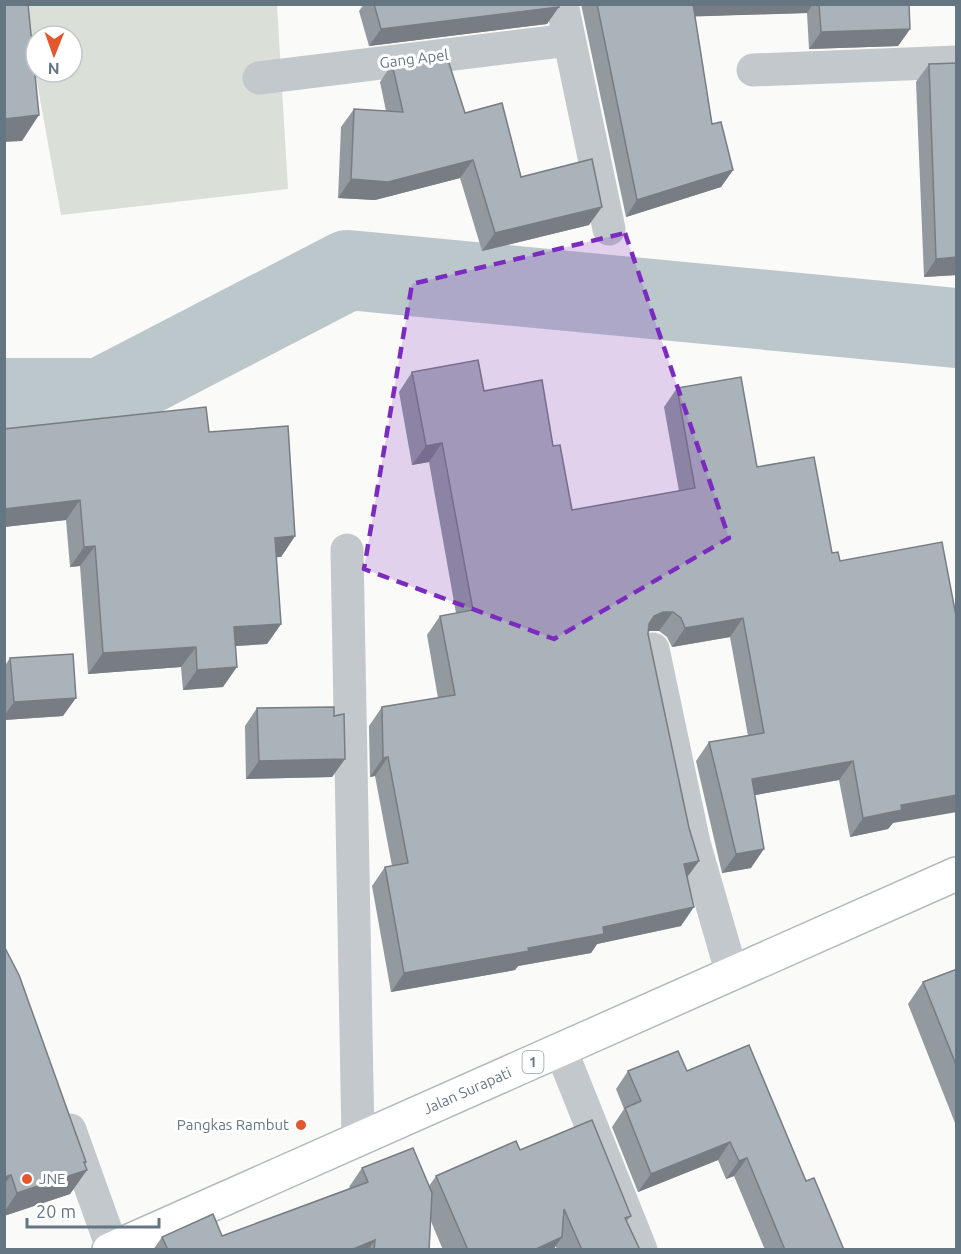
<svg xmlns="http://www.w3.org/2000/svg" width="961" height="1254" font-family="Ubuntu,sans-serif">
  <rect width="100%" height="100%" fill="#fafaf8"/>
  <path fill="#dadfd7" fill-rule="evenodd" d="M23,5H277L288,189L61,215ZM36,36H72V72H36Z"/>
  <g fill="none" stroke-linecap="round" stroke-linejoin="round">
    <path stroke="#bbc7cb" stroke-width="80" d="M4,398H101L348,270L956,328"/>
    <defs>
      <g id="trunk">
        <path id="s1" d="M109,1250L956,874"/>
      </g>
    </defs>
    <use href="#trunk" stroke="#b4b9bd" stroke-width="36"/>
    <g stroke="#c3c8cc" stroke-width="33">
      <path d="M562,4L609,229"/>
      <path d="M753,70L956,62"/>
      <path d="M259,78L569,40"/>
      <path d="M347,550L358,1139"/>
      <path d="M653,649L694,843L732,974"/>
      <path d="M561,1050L641,1250"/>
      <path d="M70,1130L113,1250"/>
    </g>
    <use href="#trunk" stroke="#fff" stroke-width="33"/>
  </g>
  <g fill="#929a9f">
    <path d="M364,4H559L547,24L369,46L359,11Z"/>
    <path d="M581,4H909L910,29L898,46L809,49L807,13L695,16L712,124L733,170L721,187L626,217Z"/>
    <path d="M957,63V275L924,277L916,82L929,64Z"/>
    <path d="M392,64L465,113L521,177L589,225L482,251L460,178L375,200L338,198L341,127L354,109L386,111L380,82Z"/>
    <path d="M412,372L484,391L553,446L572,510L679,491L664,407L677,388L757,467L832,553L893,823L888,829L850,837L839,780L755,795L751,868L722,873L696,761L709,742L748,736L730,637L672,647L667,637L659,631H648V634L689,828L699,861L687,877L681,926L597,944L591,953L518,966L515,970L391,992L372,886L385,867L392,866L375,776L370,777L369,726L382,707L438,698L427,635L440,616L456,613L429,462L412,465L399,392Z"/>
    <path d="M4,429L209,432L295,536L281,557H276L281,624L267,644L235,646L223,687L183,690L181,667L88,674L80,566L70,567L66,520L4,527Z"/>
    <path d="M10,658L63,716L4,720V667Z"/>
    <path d="M257,708L334,716L345,759L332,777L246,779L245,726Z"/>
    <path d="M4,946L86,1162L85,1164L87,1170L70,1194L4,1216Z"/>
    <path d="M957,969V1128L908,1004L923,982Z"/>
    <path d="M628,1071H687L806,1181L844,1250H765L734,1176L726,1179L718,1160L638,1192L612,1127L624,1109L616,1089Z"/>
    <path d="M520,1150L631,1216L627,1221L640,1250H557L556,1246L553,1250H443L430,1219L429,1250H153L162,1237L222,1236L350,1188L349,1187L362,1168L429,1186L436,1176Z"/>
  </g>
  <g fill="#777d82">
    <path d="M689,4H813L807,13L680,17Z"/>
    <path d="M559,7L547,24L369,46L381,29Z"/>
    <path d="M910,29L898,46L809,49L821,32Z"/>
    <path d="M39,115L22,141L4,142V119Z"/>
    <path d="M473,160L460,178L375,200L338,198L351,179Z"/>
    <path d="M733,170L721,187L626,217L637,200Z"/>
    <path d="M602,207L589,225L482,251L495,233Z"/>
    <path d="M957,257V275L924,277L936,259Z"/>
    <path d="M442,443L429,462L412,465L426,446Z"/>
    <path d="M80,500L66,520L4,527V509Z"/>
    <path d="M295,536L281,557L261,558L275,538Z"/>
    <path d="M95,546L80,566L70,567L84,547Z"/>
    <path d="M663,612H673L659,631H650L641,635L654,616Z"/>
    <path d="M743,618L730,637L672,647L685,628Z"/>
    <path d="M281,624L267,644L220,647L234,627Z"/>
    <path d="M196,647L181,667L88,674L103,653Z"/>
    <path d="M237,667L223,687L183,690L197,670Z"/>
    <path d="M76,698L63,716L4,720V716L14,702Z"/>
    <path d="M388,757L375,776L370,777L383,758Z"/>
    <path d="M345,759L332,777L246,779L259,761Z"/>
    <path d="M853,761L839,780L739,798L752,779Z"/>
    <path d="M957,795V812L893,823L888,829L850,837L863,818L901,805Z"/>
    <path d="M764,849L751,868L722,873L736,854Z"/>
    <path d="M699,861L685,880L684,864Z"/>
    <path d="M694,907L681,926L597,944L591,953L518,966L515,970L391,992L404,973L528,948L603,927Z"/>
    <path d="M730,1142L718,1160L638,1192L651,1174Z"/>
    <path d="M747,1158L734,1176L726,1179L739,1161Z"/>
    <path d="M86,1162L78,1173L87,1170L70,1194L4,1216V1212L17,1193Z"/>
    <path d="M11,1175L4,1185V1177Z"/>
    <path d="M562,1237L553,1250H534Z"/>
    <path d="M375,1240L368,1250H351Z"/>
  </g>
  <g fill="#aab3b9" stroke="#777d82" stroke-width="1.5">
    <path d="M4,4H28L39,115L4,119Z"/>
    <path d="M374,4H559V7L381,29Z"/>
    <path d="M597,4H693L712,124L721,122L733,170L637,200Z"/>
    <path d="M819,4H909L910,29L821,32Z"/>
    <path d="M447,57L465,113L502,103L521,177L592,159L602,207L495,233L473,160L388,182L351,179L354,109L403,112L392,64Z"/>
    <path d="M957,63V257L936,259L929,64Z"/>
    <path d="M478,360L484,391L542,380L553,446L560,445L572,510L695,488L677,388L741,377L757,467L814,457L832,553L838,552L840,561L942,542L957,621V795L901,805L902,810L863,818L853,761L752,779L764,849L736,854L709,742L764,733L743,618L685,628L681,618L673,612H663L654,616L649,624L648,634L689,828L699,861L684,864L694,907L603,927L604,934L528,948L529,951L404,973L385,867L408,863L388,757L383,758L382,707L455,695L440,616L473,610L442,443L426,446L412,372Z"/>
    <path d="M206,407L209,432L288,426L295,536L275,538L281,624L234,627L237,667L197,670L196,647L103,653L95,546L84,547L80,500L4,509V429Z"/>
    <path d="M73,654L76,698L14,702L10,658Z"/>
    <path d="M334,707V716L344,714L345,759L259,761L257,708Z"/>
    <path d="M4,946L19,975L86,1162H84L87,1170L17,1193L11,1175L4,1177Z"/>
    <path d="M957,969V1067L923,982Z"/>
    <path d="M749,1045L806,1181L814,1178L844,1250H785L747,1158L739,1161L730,1142L651,1174L625,1108L641,1101L628,1071L678,1051L687,1071Z"/>
    <path d="M592,1120L631,1216L625,1218L640,1250H582L564,1209L562,1237L534,1250H468L436,1176L516,1141L520,1150Z"/>
    <path d="M413,1148L432,1193L429,1250H374L375,1240L351,1250H168L162,1237L213,1214L222,1236L368,1182L362,1168Z"/>
  </g>
  <path fill="#7b2cbf" fill-opacity="0.2" stroke="#7b2cbf" stroke-width="4.5" stroke-dasharray="12 8" stroke-linejoin="round" d="M625,233L729,538L554,639L364,569L412,284Z"/>
  <g fill="#e4572e" stroke="#fff" stroke-width="2">
    <circle cx="301" cy="1125" r="6"/>
    <circle cx="27" cy="1179" r="6"/>
  </g>
  <g text-anchor="middle" stroke-width="6" stroke-linejoin="round" paint-order="stroke">
    <rect fill="#fff" stroke="#939fa8" stroke-width="1.5" x="522.5" y="1051" width="21" height="22" rx="4.5"/>
    <g font-size="14" font-weight="bold" fill="#657683">
      <text x="533" y="1067">1</text>
    </g>
    <g font-size="15" fill="#657683" stroke="#fff">
      <text transform="translate(414 59) rotate(-7)" y="5">Gang Apel</text>
      <text dy="5" stroke="none"><textPath href="#s1" startOffset="392">Jalan Surapati</textPath></text>
    </g>
    <g font-size="15" fill="#657683" stroke="#fff" text-anchor="end">
      <text x="289" y="1130">Pangkas Rambut</text>
      <text x="39" y="1184" text-anchor="start">JNE</text>
    </g>
  </g>
  <rect width="961" height="1254" fill="none" stroke="#657683" stroke-width="12"/>
  <g transform="translate(54 54) rotate(181)"><circle r="28" fill="#ffffff" stroke="#c1c8cd" stroke-width="1.5"/>
  <path d="M0-4.5L10 22L0 15L-10 22Z" fill="#e4572e"/>
  <text y="-9" font-size="16" font-weight="bold" text-anchor="middle" fill="#657683">N</text>
  </g>
  <path d="M27 1218v9h132v-9" fill="none" stroke="#657683" stroke-width="3"/>
  <text x="36" y="1218" font-size="18" fill="#657683" stroke="#ffffff" stroke-width="4.5" paint-order="stroke">20 m</text>
</svg>
